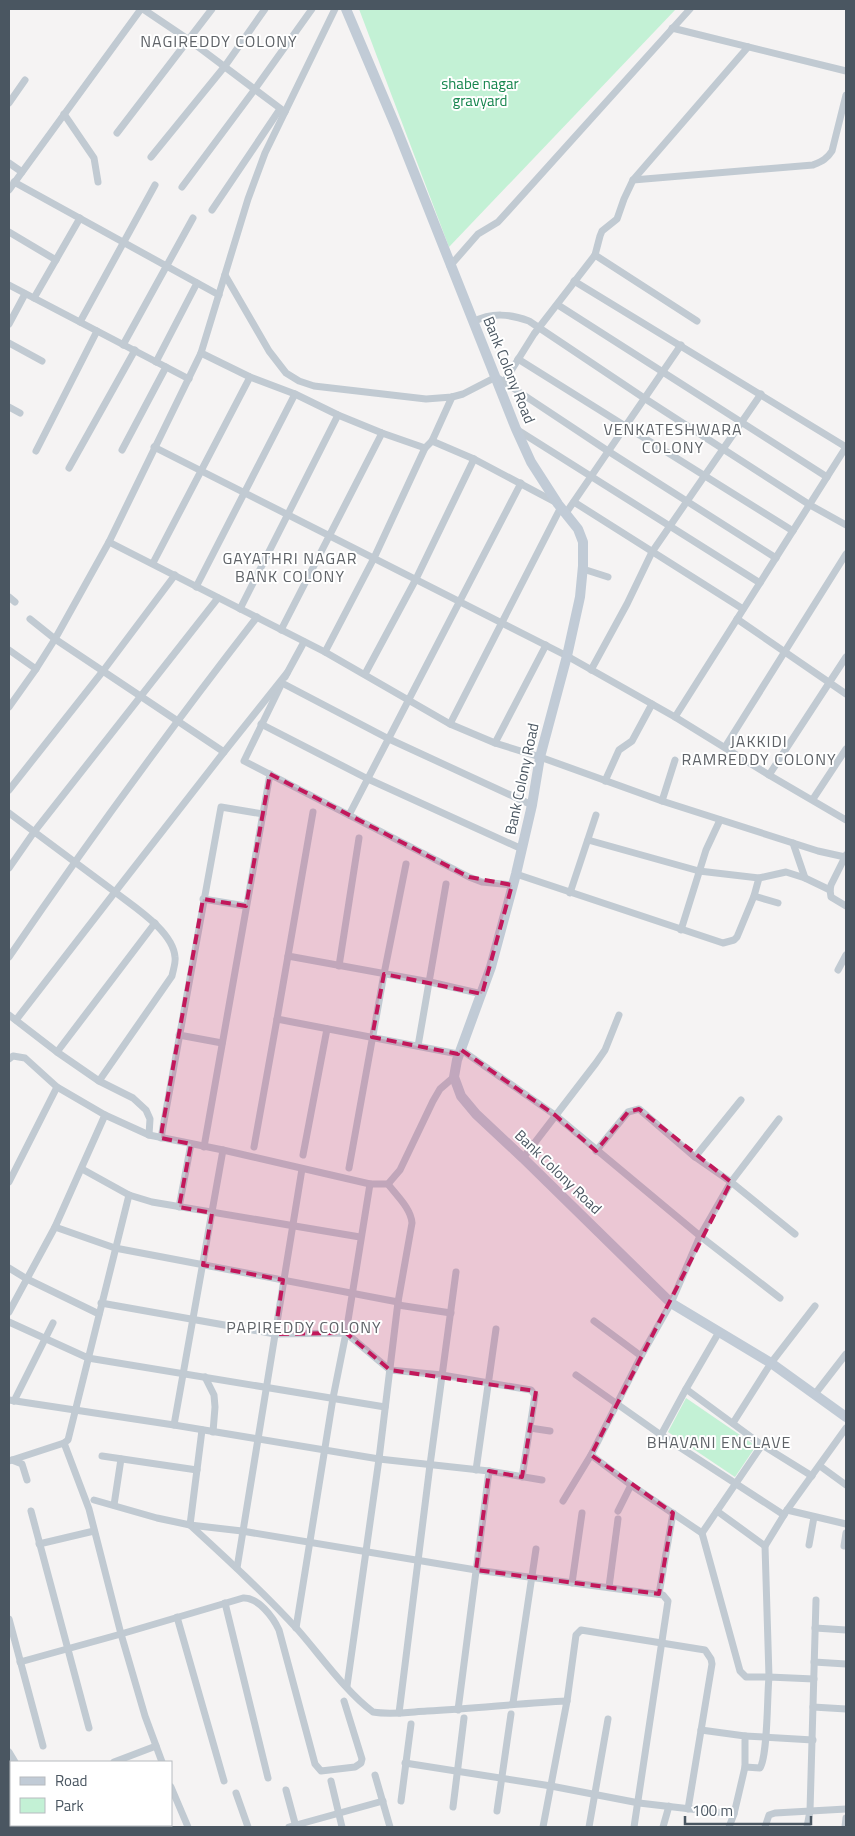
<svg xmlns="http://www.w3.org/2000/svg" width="855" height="1836" font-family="'Titillium Web',sans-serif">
  <rect width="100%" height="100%" fill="#f5f3f3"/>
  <g fill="#c3f1d5">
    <path d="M359,9H676L449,247Z"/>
    <path d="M686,1398L756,1446L735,1477L668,1432Z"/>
  </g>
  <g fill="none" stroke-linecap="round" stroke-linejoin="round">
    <g stroke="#c1cad2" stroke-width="7">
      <path d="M143,9L189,40L285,112"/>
      <path d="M672,28L846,71"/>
      <path d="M9,103L25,80"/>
      <path d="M64,114L94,158L98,182"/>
      <path d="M117,133L212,9"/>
      <path d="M151,157L225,66L265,9"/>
      <path d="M9,163L22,172"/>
      <path d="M633,180L813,165C822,161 827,159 832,151L846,95"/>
      <path d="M14,182L219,295"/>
      <path d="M182,187L255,89L312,9"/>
      <path d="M9,190L141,9"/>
      <path d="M212,210L280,109"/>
      <path d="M9,232L56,260"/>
      <path d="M595,255L697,321"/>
      <path d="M450,266L478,234L498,222L690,9"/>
      <path d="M225,275L269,351L286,373L299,381L314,386L426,399L452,397L463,394L496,377L504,382L534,334L595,255L600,236L602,231L617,219L624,199L633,180L748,47"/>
      <path d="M574,281L846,447"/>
      <path d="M9,285L189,379"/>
      <path d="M34,298L80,218"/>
      <path d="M558,305L827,477"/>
      <path d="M80,322L155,185"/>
      <path d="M473,322C492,312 510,314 529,321L644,398L810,505L846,525"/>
      <path d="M9,324L25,294"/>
      <path d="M9,343L42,361"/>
      <path d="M123,345L193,218"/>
      <path d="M201,353L250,377L295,394L338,415L382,433L425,448"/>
      <path d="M518,359L793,531"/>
      <path d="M156,362L197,283"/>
      <path d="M504,382L608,451L776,558"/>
      <path d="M9,407L20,413"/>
      <path d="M516,429L760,583"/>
      <path d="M432,441L474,459L555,502"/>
      <path d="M154,447L567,656L675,717L769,775L846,820"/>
      <path d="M122,450L166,367"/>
      <path d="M36,451L97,331"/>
      <path d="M69,468L135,350"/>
      <path d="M574,502L743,609"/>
      <path d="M566,513L681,345"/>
      <path d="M109,542L325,652L450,724L495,743L540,757L662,801L818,851L845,857"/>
      <path d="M153,563L250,377"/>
      <path d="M583,569L608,577"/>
      <path d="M196,587L295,394"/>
      <path d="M9,597L15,602"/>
      <path d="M240,609L338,415"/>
      <path d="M30,619L55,639L224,752"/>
      <path d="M737,619L846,694"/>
      <path d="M281,630L382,433"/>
      <path d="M9,650L36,669"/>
      <path d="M325,652L374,558L425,448L432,441L452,397"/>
      <path d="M591,670L627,604L652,552L761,394"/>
      <path d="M365,674L416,579L474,459"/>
      <path d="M285,677L304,642"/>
      <path d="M282,683L389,739L532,805"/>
      <path d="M280,687L244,761L469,877L482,882L512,885"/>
      <path d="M9,707L36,669L55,639L109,542L201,353L248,199L265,153L335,9"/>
      <path d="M675,717L846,447"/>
      <path d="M261,724L368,779L522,849"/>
      <path d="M450,724L561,507"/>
      <path d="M495,743L546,645"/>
      <path d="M725,747L846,554"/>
      <path d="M769,775L846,657"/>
      <path d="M605,781L619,750L632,741L652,704"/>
      <path d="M9,790L103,671L175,575"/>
      <path d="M813,799L846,749"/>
      <path d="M662,801L675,760"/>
      <path d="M9,813L115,892L16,1020"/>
      <path d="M349,815L521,483"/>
      <path d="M588,840L699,871L759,878L786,872L805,878L830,890"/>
      <path d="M793,843L805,878"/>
      <path d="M846,855L831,885L830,890L831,897L846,906"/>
      <path d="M9,868L34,832L218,598"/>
      <path d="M516,874L723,943L734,940L737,937L754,896L759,878"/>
      <path d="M570,893L596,815"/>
      <path d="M754,896L778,903"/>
      <path d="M203,899L246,906"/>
      <path d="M681,930L706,850L720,820"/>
      <path d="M288,956L313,812"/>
      <path d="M9,957C88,841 171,728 257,617"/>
      <path d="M339,966L359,838"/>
      <path d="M838,970L846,955"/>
      <path d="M9,1015L57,1052L99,1081L133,1098L146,1110L150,1119L149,1135"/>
      <path d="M179,1035L222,1043"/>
      <path d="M418,1046L446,884"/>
      <path d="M460,1049L555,1115L700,1236L780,1298"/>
      <path d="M57,1052L155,923"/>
      <path d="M458,1054L277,1019L288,956L430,982L482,994"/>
      <path d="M9,1059L13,1056L25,1058L57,1087L105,1115L149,1135L223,1150L370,1184H388L400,1170L433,1101L440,1089L454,1077"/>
      <path d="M99,1081L172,976C173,970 176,963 175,957C173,931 134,907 115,892L224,752L287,673"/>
      <path d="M779,1119L731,1182L795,1234"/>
      <path d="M161,1138L221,807L263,814"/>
      <path d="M204,1147L270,774"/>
      <path d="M254,1147L277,1019"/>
      <path d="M303,1155L327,1029"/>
      <path d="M695,1157L741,1100"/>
      <path d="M523,1158L596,1063L605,1050L619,1015"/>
      <path d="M349,1168L384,974L406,864"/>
      <path d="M82,1169L129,1195L152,1202L360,1237"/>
      <path d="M9,1182L57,1087"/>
      <path d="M179,1207L191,1144"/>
      <path d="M55,1227L115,1248L398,1302"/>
      <path d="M9,1268L27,1279L99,1314"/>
      <path d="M101,1303L275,1334L346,1333L390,1370L442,1375L531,1390L535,1395L522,1477"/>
      <path d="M398,1305L451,1313"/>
      <path d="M9,1312L55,1227L105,1115"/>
      <path d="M594,1321L641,1356"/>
      <path d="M9,1322L88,1358L385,1407"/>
      <path d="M576,1375L661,1435L784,1515"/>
      <path d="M205,1377L214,1395L215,1407L213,1432"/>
      <path d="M686,1389L762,1445L812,1476"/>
      <path d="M815,1394L846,1354"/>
      <path d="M9,1400L174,1425L379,1459L489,1471L542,1480"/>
      <path d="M14,1401L53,1323"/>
      <path d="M733,1423L771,1363L815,1306"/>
      <path d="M174,1425L223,1150"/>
      <path d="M530,1428L550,1431"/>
      <path d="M661,1435L686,1389L719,1332"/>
      <path d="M64,1443L89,1509L121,1634L243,1598C258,1597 273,1617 279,1630L315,1764L321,1771L355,1767L361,1763L362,1759L344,1701"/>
      <path d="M591,1455L631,1485L702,1533L740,1671L746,1677H769L765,1546L787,1510L846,1428"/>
      <path d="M102,1456L197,1470"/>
      <path d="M12,1460L22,1464L27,1480"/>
      <path d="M9,1461L64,1443L68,1440L129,1195"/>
      <path d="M820,1466L846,1485"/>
      <path d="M476,1470L496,1329"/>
      <path d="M94,1500L157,1518L190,1525L242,1531L476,1570L663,1595L668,1601L634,1827"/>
      <path d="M563,1501L591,1455L641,1356L671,1303L700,1236L731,1182L695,1157L639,1109L628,1112L596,1151"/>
      <path d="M114,1505L121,1459"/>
      <path d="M787,1510L846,1524"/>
      <path d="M31,1511L89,1728"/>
      <path d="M618,1511L631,1485"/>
      <path d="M717,1511L765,1546"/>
      <path d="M190,1525C227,1559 264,1593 298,1630C320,1655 346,1692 373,1712C391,1715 410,1712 427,1711C474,1709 520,1703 567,1701L543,1827"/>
      <path d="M190,1525L202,1430"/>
      <path d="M702,1533L762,1445"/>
      <path d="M39,1544L94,1531"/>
      <path d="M809,1545L814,1517"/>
      <path d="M844,1546L846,1533"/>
      <path d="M237,1568L302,1169"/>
      <path d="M572,1583L582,1513"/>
      <path d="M609,1587L618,1519"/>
      <path d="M659,1594L673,1513"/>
      <path d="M225,1603L268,1778"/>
      <path d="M177,1617L224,1781"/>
      <path d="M9,1619L43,1746"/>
      <path d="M296,1628L333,1398L346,1333L370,1184"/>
      <path d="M815,1628L846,1630"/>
      <path d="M20,1662L121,1634L145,1716L162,1762"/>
      <path d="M814,1662L846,1664"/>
      <path d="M347,1686L379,1459L398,1302L412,1223C411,1208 396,1195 388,1184"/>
      <path d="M567,1701L576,1635L581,1630L705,1650L711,1659L712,1664L688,1809"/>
      <path d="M513,1703L536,1549"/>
      <path d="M813,1707L846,1709"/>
      <path d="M458,1710L489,1471"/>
      <path d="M399,1713L430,1465L456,1272"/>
      <path d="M745,1736L813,1740"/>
      <path d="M9,1752L15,1762"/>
      <path d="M114,1762L156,1746"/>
      <path d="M405,1763L551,1786L639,1803L734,1814L745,1767V1736L701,1730"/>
      <path d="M745,1767L760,1768C768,1755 767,1695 769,1677L814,1679"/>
      <path d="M375,1775L390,1827"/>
      <path d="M331,1781L342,1827"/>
      <path d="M171,1787L188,1827"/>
      <path d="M286,1790L296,1827"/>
      <path d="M236,1793L248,1827"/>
      <path d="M401,1801L411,1724"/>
      <path d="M453,1807L464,1718"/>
      <path d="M497,1811L511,1714"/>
      <path d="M41,1825L42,1827"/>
      <path d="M118,1825L119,1827"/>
      <path d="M95,1827L102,1825"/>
      <path d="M289,1827L383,1801"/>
      <path d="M589,1827L608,1719"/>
      <path d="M663,1827L669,1806"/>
      <path d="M729,1827L734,1814"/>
      <path d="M765,1827L769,1815L775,1813L846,1809"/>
      <path d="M807,1827L810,1811L816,1600"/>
      <path d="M845,1827L846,1818"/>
    </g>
    <path stroke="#c1cbd6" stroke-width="10" d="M346,9L396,127L516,429L531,462L558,504L578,529L583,542V566L580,597L567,656L540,757L532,805L516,874L491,967L457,1060L454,1077L461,1096L476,1114L523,1158L671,1303L771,1363L846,1417"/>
  </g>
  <path fill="#c2185b" fill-opacity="0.2" stroke="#c2185b" stroke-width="4" stroke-dasharray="10 6" stroke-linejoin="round" d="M270,774L469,877L512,885L482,994L384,974L372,1037L458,1054L460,1049L555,1115L596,1151L628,1112L639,1109L731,1182L591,1455L673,1513L659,1594L476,1570L489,1471L522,1477L536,1391L390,1370L346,1333L275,1334L283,1280L203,1265L212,1213L179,1207L191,1144L161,1138L162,1129L203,899L246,906Z"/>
  <g text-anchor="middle" stroke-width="4" stroke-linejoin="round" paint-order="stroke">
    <g font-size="15" fill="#17864f" stroke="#fff">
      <text x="480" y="89">shabe nagar<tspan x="480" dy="17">gravyard</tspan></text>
    </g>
    <g font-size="15" fill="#4a5661" stroke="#fff">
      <text transform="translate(509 370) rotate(68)" y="5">Bank Colony Road</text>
      <text transform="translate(522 779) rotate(-78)" y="5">Bank Colony Road</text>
      <text transform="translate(558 1172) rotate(44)" y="5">Bank Colony Road</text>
    </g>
    <g font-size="16" letter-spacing="1" fill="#5f6368" stroke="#fff">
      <text x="219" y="47">NAGIREDDY COLONY</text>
      <text x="673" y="435">VENKATESHWARA<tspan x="673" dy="18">COLONY</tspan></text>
      <text x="290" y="564">GAYATHRI NAGAR<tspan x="290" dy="18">BANK COLONY</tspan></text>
      <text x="759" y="747">JAKKIDI<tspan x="759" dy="18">RAMREDDY COLONY</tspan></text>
      <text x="304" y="1333">PAPIREDDY COLONY</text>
      <text x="719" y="1448">BHAVANI ENCLAVE</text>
    </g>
  </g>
  <rect width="855" height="1836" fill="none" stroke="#4a5661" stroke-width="20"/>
  <rect x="10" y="1761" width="162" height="65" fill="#ffffff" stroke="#b7bbc0"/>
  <rect x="20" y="1777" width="25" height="8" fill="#c1cbd6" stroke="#b7bbc0"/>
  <text x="55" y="1786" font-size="15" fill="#4a5661">Road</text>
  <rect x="20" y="1798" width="25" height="15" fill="#c3f1d5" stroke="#b7bbc0"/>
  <text x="55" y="1811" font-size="15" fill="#4a5661">Park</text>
  <path d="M685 1816v8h126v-8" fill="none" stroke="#4a5661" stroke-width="2.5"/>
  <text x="692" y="1816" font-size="15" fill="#4a5661" stroke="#ffffff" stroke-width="4" paint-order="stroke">100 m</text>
</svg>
